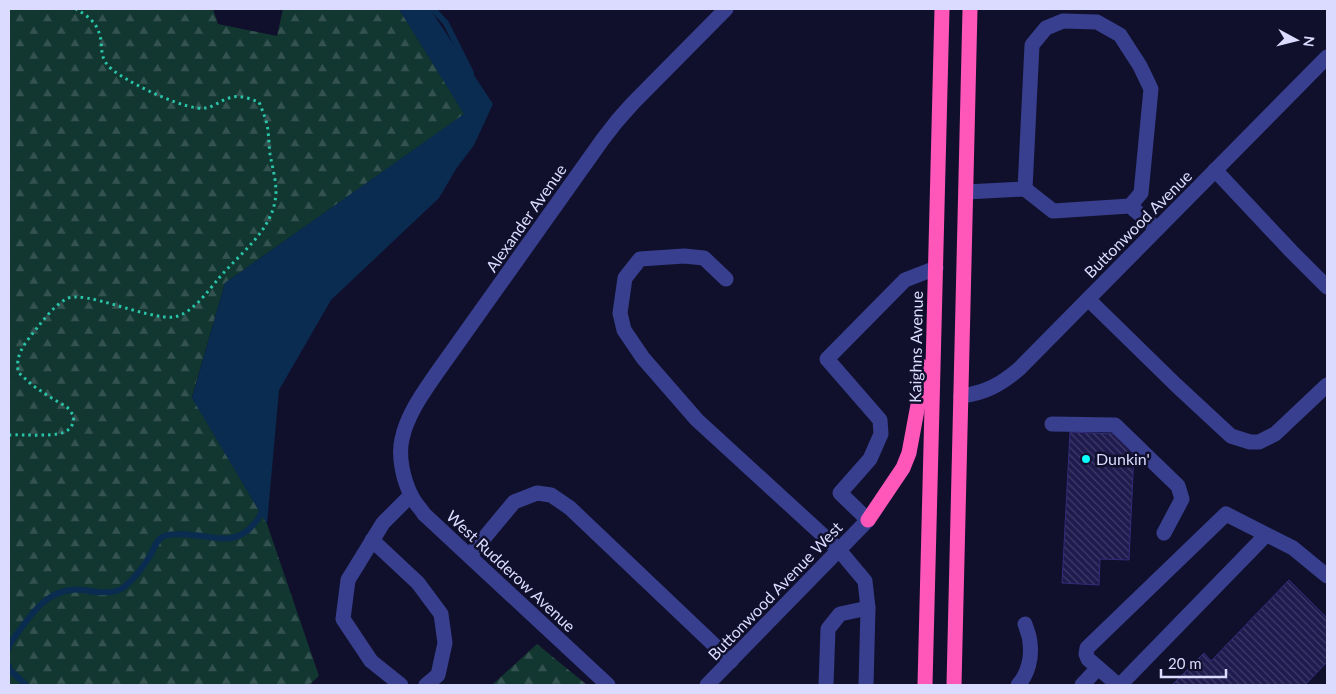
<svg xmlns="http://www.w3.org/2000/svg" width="1336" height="694" font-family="Lato,sans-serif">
  <defs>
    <pattern id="forest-firs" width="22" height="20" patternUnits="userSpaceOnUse" patternTransform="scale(1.25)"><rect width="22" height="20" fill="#123731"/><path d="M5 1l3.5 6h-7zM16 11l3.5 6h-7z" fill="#345350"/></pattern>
    <pattern id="building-back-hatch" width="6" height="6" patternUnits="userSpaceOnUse" patternTransform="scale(1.25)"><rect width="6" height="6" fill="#1f1b4e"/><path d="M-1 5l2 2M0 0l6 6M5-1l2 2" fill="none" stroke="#3f3c69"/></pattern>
  </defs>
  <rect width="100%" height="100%" fill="#11102c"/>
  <g fill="url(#forest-firs)">
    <path d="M9,9H213L218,24L277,36L283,9H399L465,114L225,283L192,397L267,524L319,676L309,685H9Z"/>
    <path d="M537,644L587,685H492Z"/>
  </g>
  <path fill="#0a2c51" d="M399,9H430L493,104L474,145L456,169L439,198L331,300L279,390L267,524L192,398L225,283L464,114Z"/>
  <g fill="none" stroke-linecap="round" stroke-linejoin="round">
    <g stroke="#0a2c51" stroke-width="6">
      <path d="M433,9L446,23L471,73"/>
      <path d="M9,648V645C28,619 46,585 84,590C94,592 112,594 121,589C132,582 145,565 151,554C155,547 156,540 164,536C169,534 177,534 183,534C189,535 196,535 202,536C223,539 238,543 254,524C258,519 262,514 263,508"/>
      <path d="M9,666L10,670L26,685"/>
    </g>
  </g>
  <g fill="url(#building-back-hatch)" stroke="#322b7b">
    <path d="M1070,432L1115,434L1134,453L1129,560L1100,559L1099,585L1062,583Z"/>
    <path d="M1289,580L1327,618V662L1305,685H1172L1204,653L1211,661Z"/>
  </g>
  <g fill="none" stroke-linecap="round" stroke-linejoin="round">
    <path stroke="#2ac4a9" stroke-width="3" stroke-dasharray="2.5 4" stroke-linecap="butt" d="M9,435C22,434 60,438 68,430C73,426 73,422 74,416L67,407L53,399L32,385L18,372C18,368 17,364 18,361C19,349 30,337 37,328C45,318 54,306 66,299C84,289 147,320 174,317C192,314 208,291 219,278C241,252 275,229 276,192C276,179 272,166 270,154C269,146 269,139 268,131C267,121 263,112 259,102C250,99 239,94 229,98C221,100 214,107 205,108C187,111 136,86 120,75C92,58 108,47 96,26C92,19 83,13 76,9"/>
    <g stroke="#383f8e" stroke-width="15">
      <path d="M1215,170L1291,251L1327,287"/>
      <path d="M1025,189L1032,45L1046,28L1063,21L1097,22L1120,35L1140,66L1151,89L1141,193L1130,206"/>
      <path d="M966,192L1025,189L1053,211L1130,206L1157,229"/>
      <path d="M726,279L704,258L684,256L640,259L625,278L620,313L624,330L643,358L697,420L839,550L865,581L868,608L866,685"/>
      <path d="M1088,299L1176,385L1231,436L1250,442H1259L1275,434L1327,385"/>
      <path d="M961,396C985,393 1000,385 1019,369L1327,57"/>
      <path d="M1052,424L1115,425L1178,486L1182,499L1164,533"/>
      <path d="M372,540L418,583L441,614L445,643L438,675L426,685"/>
      <path d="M470,555L514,502L537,493L551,495L570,508L731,661"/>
      <path d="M401,685L371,661L343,619L348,580L383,523L411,495"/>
      <path d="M608,685L424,514C420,508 414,502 411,495C403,479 398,456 402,439C407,415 423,393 436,374L603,139L617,121L633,103L726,9"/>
      <path d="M707,685L868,520L840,493L870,459L881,434L880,420L827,359L905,280L936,268"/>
      <path d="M826,685L828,629L840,614L868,608"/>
      <path d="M1018,685C1028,674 1032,658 1030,643C1030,637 1027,630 1025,624"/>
      <path d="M1082,685L1098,668"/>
      <path d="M1118,685L1088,659L1086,654L1087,648L1226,514L1293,548L1327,576"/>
      <path d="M1120,685L1266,535"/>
    </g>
    <g stroke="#ff56ba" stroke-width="15">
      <path d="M868,520L903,468L909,453L925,367"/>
      <path d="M925,685L942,9"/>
      <path d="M954,685L970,9"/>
    </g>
  </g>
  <circle fill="#07fffc" stroke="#11102c" stroke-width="2" cx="1086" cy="459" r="5"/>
  <g text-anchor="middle" stroke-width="5" stroke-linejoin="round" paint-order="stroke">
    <g font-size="16" fill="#dbdbff" stroke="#11102c">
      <text transform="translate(526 218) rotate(-55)" y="6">Alexander Avenue</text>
      <text transform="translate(1138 224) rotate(-45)" y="6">Buttonwood Avenue</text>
      <text transform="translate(916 347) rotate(-89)" y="6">Kaighns Avenue</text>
      <text transform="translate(511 571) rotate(43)" y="6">West Rudderow Avenue</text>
      <text transform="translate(775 591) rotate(-46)" y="6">Buttonwood Avenue West</text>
    </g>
    <g font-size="16" fill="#dbdbff" stroke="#11102c" text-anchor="start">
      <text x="1096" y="465">Dunkin'</text>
    </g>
  </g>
  <rect width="1336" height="694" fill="none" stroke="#dbdbff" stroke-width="20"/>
  <g transform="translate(1296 40) rotate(97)" stroke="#11102c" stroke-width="4" paint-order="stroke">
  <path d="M0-4L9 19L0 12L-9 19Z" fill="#dbdbff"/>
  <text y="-8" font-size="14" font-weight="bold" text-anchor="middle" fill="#dbdbff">N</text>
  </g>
  <path d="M1161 669v8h65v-8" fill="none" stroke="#dbdbff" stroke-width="2.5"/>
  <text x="1168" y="669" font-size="15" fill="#dbdbff" stroke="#11102c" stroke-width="4" paint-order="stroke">20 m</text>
</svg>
